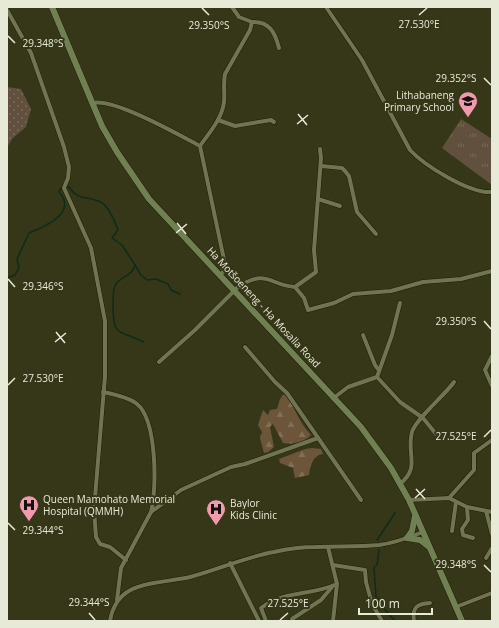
<svg xmlns="http://www.w3.org/2000/svg" width="499" height="628" font-family="'Open Sans',sans-serif">
  <defs>
    <pattern id="grass-dots" width="8" height="8" patternUnits="userSpaceOnUse"><rect width="8" height="8" fill="#61503d"/><path d="M2 2h.1M6 6h.1" fill="none" stroke="#786958" stroke-width="1.8" stroke-linecap="round"/></pattern>
    <pattern id="forest-firs" width="22" height="20" patternUnits="userSpaceOnUse"><rect width="22" height="20" fill="#6d553a"/><path d="M5 1l3.5 6h-7zM16 11l3.5 6h-7z" fill="#826e56"/></pattern>
    <pattern id="park-tufts" width="24" height="20" patternUnits="userSpaceOnUse"><rect width="24" height="20" fill="#61503d"/><path d="M3 7l-1-3M5 7V3M7 7l1-3M15 17l-1-3M17 17v-4M19 17l1-3" fill="none" stroke="#786958"/></pattern>
  </defs>
  <rect width="100%" height="100%" fill="#353718"/>
  <path fill="url(#grass-dots)" d="M7,87L21,89L31,109L26,127L13,138L7,147Z"/>
  <g fill="url(#forest-firs)">
    <path d="M284,394C295,406 299,423 311,435C304,442 292,445 283,443L273,424L270,427L274,447L268,452L264,453L260,438L262,432L258,425L263,410L268,415L270,410L277,409L280,399Z"/>
    <path d="M312,448L321,449L323,454C313,455 310,466 309,475L295,478L293,468L280,463L279,459L305,449Z"/>
  </g>
  <path fill="url(#park-tufts)" d="M461,119L492,139V185L442,148Z"/>
  <g fill="none" stroke-linecap="round" stroke-linejoin="round">
    <g stroke="#0d2c19" stroke-width="1.5">
      <path d="M135,265L141,275L147,280L156,279L168,284L171,290L180,294"/>
      <path d="M7,278L15,275L19,268L17,259L29,233C44,227 78,213 59,192L61,188L69,187C79,202 89,195 102,203C109,207 115,222 118,230L112,238L122,245L135,265C133,275 122,276 116,284C113,288 113,297 113,302C113,337 116,329 144,342"/>
      <path d="M377,540L395,513"/>
      <path d="M379,550L377,565L374,567L376,597L379,599C380,607 390,614 395,621"/>
    </g>
    <defs>
      <g id="street">
        <path d="M326,7L362,60L410,150C425,166 470,194 492,192"/>
        <path d="M7,10L31,53L64,147L69,167L68,178L64,188L91,248L105,321V376L94,510L96,537L100,544L110,547L126,560"/>
        <path d="M252,22C269,21 275,32 279,48"/>
        <path d="M93,103C114,98 179,135 200,146"/>
        <path d="M218,120L235,126L271,120L274,122"/>
        <path d="M320,149L321,158L314,250L316,272L295,287L304,298L308,310L334,303L353,294L391,291L423,282L461,279L492,271"/>
        <path d="M321,166L342,168L345,171L349,176L357,212L376,234"/>
        <path d="M318,199L340,206"/>
        <path d="M220,275L226,269L200,146C209,133 222,119 224,102C225,93 223,84 225,74L250,30L252,22L239,17L232,7"/>
        <path d="M363,335L375,365L378,369"/>
        <path d="M245,347L275,382L287,393L361,500"/>
        <path d="M492,356L485,370L492,386"/>
        <path d="M159,362L195,330L239,286C268,269 269,285 295,287"/>
        <path d="M377,377L400,402L423,418L436,434"/>
        <path d="M103,392C113,394 129,397 137,404C157,420 157,489 151,512"/>
        <path d="M335,397L348,387L377,377L392,335L400,303"/>
        <path d="M400,484C421,467 406,454 412,432C415,420 445,395 454,382"/>
        <path d="M449,498L474,470V453L492,440"/>
        <path d="M409,500L449,498L467,507L492,512"/>
        <path d="M467,507L468,520L462,529L463,535L473,538"/>
        <path d="M486,511L492,534"/>
        <path d="M452,531L456,502"/>
        <path d="M328,547L337,584L333,621"/>
        <path d="M486,558L492,548"/>
        <path d="M230,563L259,621"/>
        <path d="M333,565L365,570L366,582L372,604L382,621"/>
        <path d="M117,600L121,568L151,512L181,490L231,467L245,464L318,438"/>
        <path d="M456,607L492,593"/>
        <path d="M292,619L321,600L332,587"/>
        <path d="M110,621C117,579 156,585 190,577C218,570 245,557 274,552C287,549 302,547 316,547C337,546 358,547 379,545C395,543 408,538 423,532"/>
        <path d="M266,621L261,608C285,590 311,596 337,584"/>
        <path d="M414,621C412,607 417,604 430,603"/>
      </g>
      <g id="secondary">
        <path d="M52,7L102,126L117,152L149,199L361,427L391,468L409,500L462,621"/>
        <path d="M407,538L420,540L429,547"/>
        <path d="M407,538L412,531L415,516"/>
      </g>
    </defs>
    <use href="#street" stroke="#1d1e00" stroke-width="5"/>
    <use href="#secondary" stroke="#1d1e00" stroke-width="7"/>
    <use href="#street" stroke="#717452" stroke-width="4"/>
    <use href="#secondary" stroke="#718053" stroke-width="6"/>
  </g>
  <path fill="none" stroke="#e8ead8" stroke-width="1.5" d="M202,8L209,15M419,15L427,8M8,36L15,43M484,78L491,85M298,114L307,125M297,124L308,115M177,223L186,234M176,233L187,224M8,279L15,287M484,321L491,329M56,332L65,343M55,342L66,333M8,385L15,378M484,437L491,430M416,489L425,499M415,498L425,489M8,523L15,530M484,565L491,572M89,613L95,620M280,620L288,613"/>
  <defs>
    <symbol id="school-pin" viewBox="-11 -11 22 30"><path d="M0 17L-7.5 6A9.5 9.5 0 1 1 7.5 6Z" fill="#f29aad" stroke="#353718"/><path d="M0-5L7-2L0 1L-7-2ZM-4 1L0 2.5L4 1V4Q0 6-4 4Z" fill="#111"/></symbol>
    <symbol id="hospital-pin" viewBox="-11 -11 22 30"><path d="M0 17L-7.5 6A9.5 9.5 0 1 1 7.5 6Z" fill="#f29aad" stroke="#353718"/><path d="M-5-5h3v3.5h4V-5h3V5h-3V1.5h-4V5h-3Z" fill="#111"/></symbol>
  </defs>
  <g fill-rule="evenodd">
    <use href="#school-pin" x="457" y="90" width="22" height="30"/>
    <use href="#hospital-pin" x="18" y="494" width="22" height="30"/>
    <use href="#hospital-pin" x="205" y="498" width="22" height="30"/>
  </g>
  <g text-anchor="middle" stroke-width="4" stroke-linejoin="round" paint-order="stroke">
    <g font-size="10" fill="#e8ead8" stroke="#353718" text-anchor="start">
      <text x="454" y="99" text-anchor="end">Lithabaneng<tspan x="454" dy="12">Primary School</tspan></text>
      <text x="43" y="503">Queen Mamohato Memorial<tspan x="43" dy="12">Hospital (QMMH)</tspan></text>
      <text x="230" y="507">Baylor<tspan x="230" dy="12">Kids Clinic</tspan></text>
    </g>
    <g font-size="10" fill="#e8ead8" stroke="#353718">
      <text transform="translate(264 307) rotate(47)" y="4">Ha Motšoeneng - Ha Mosalla Road</text>
    </g>
  </g>
  <g font-size="10" text-anchor="middle" fill="#e8ead8" stroke="#353718" stroke-width="4" stroke-linejoin="round" paint-order="stroke">
    <text x="419" y="28">27.530°E</text>
    <text x="209" y="29">29.350°S</text>
    <text x="43" y="47">29.348°S</text>
    <text x="456" y="82">29.352°S</text>
    <text x="43" y="290">29.346°S</text>
    <text x="456" y="325">29.350°S</text>
    <text x="43" y="382">27.530°E</text>
    <text x="456" y="440">27.525°E</text>
    <text x="43" y="534">29.344°S</text>
    <text x="456" y="568">29.348°S</text>
    <text x="89" y="606">29.344°S</text>
    <text x="288" y="607">27.525°E</text>
  </g>
  <rect width="499" height="628" fill="none" stroke="#e8ead8" stroke-width="16"/>
  <path d="M359 608v6h73v-6" fill="none" stroke="#e8ead8" stroke-width="2"/>
  <text x="365" y="608" font-size="12" fill="#e8ead8" stroke="#353718" stroke-width="3" paint-order="stroke">100 m</text>
</svg>
